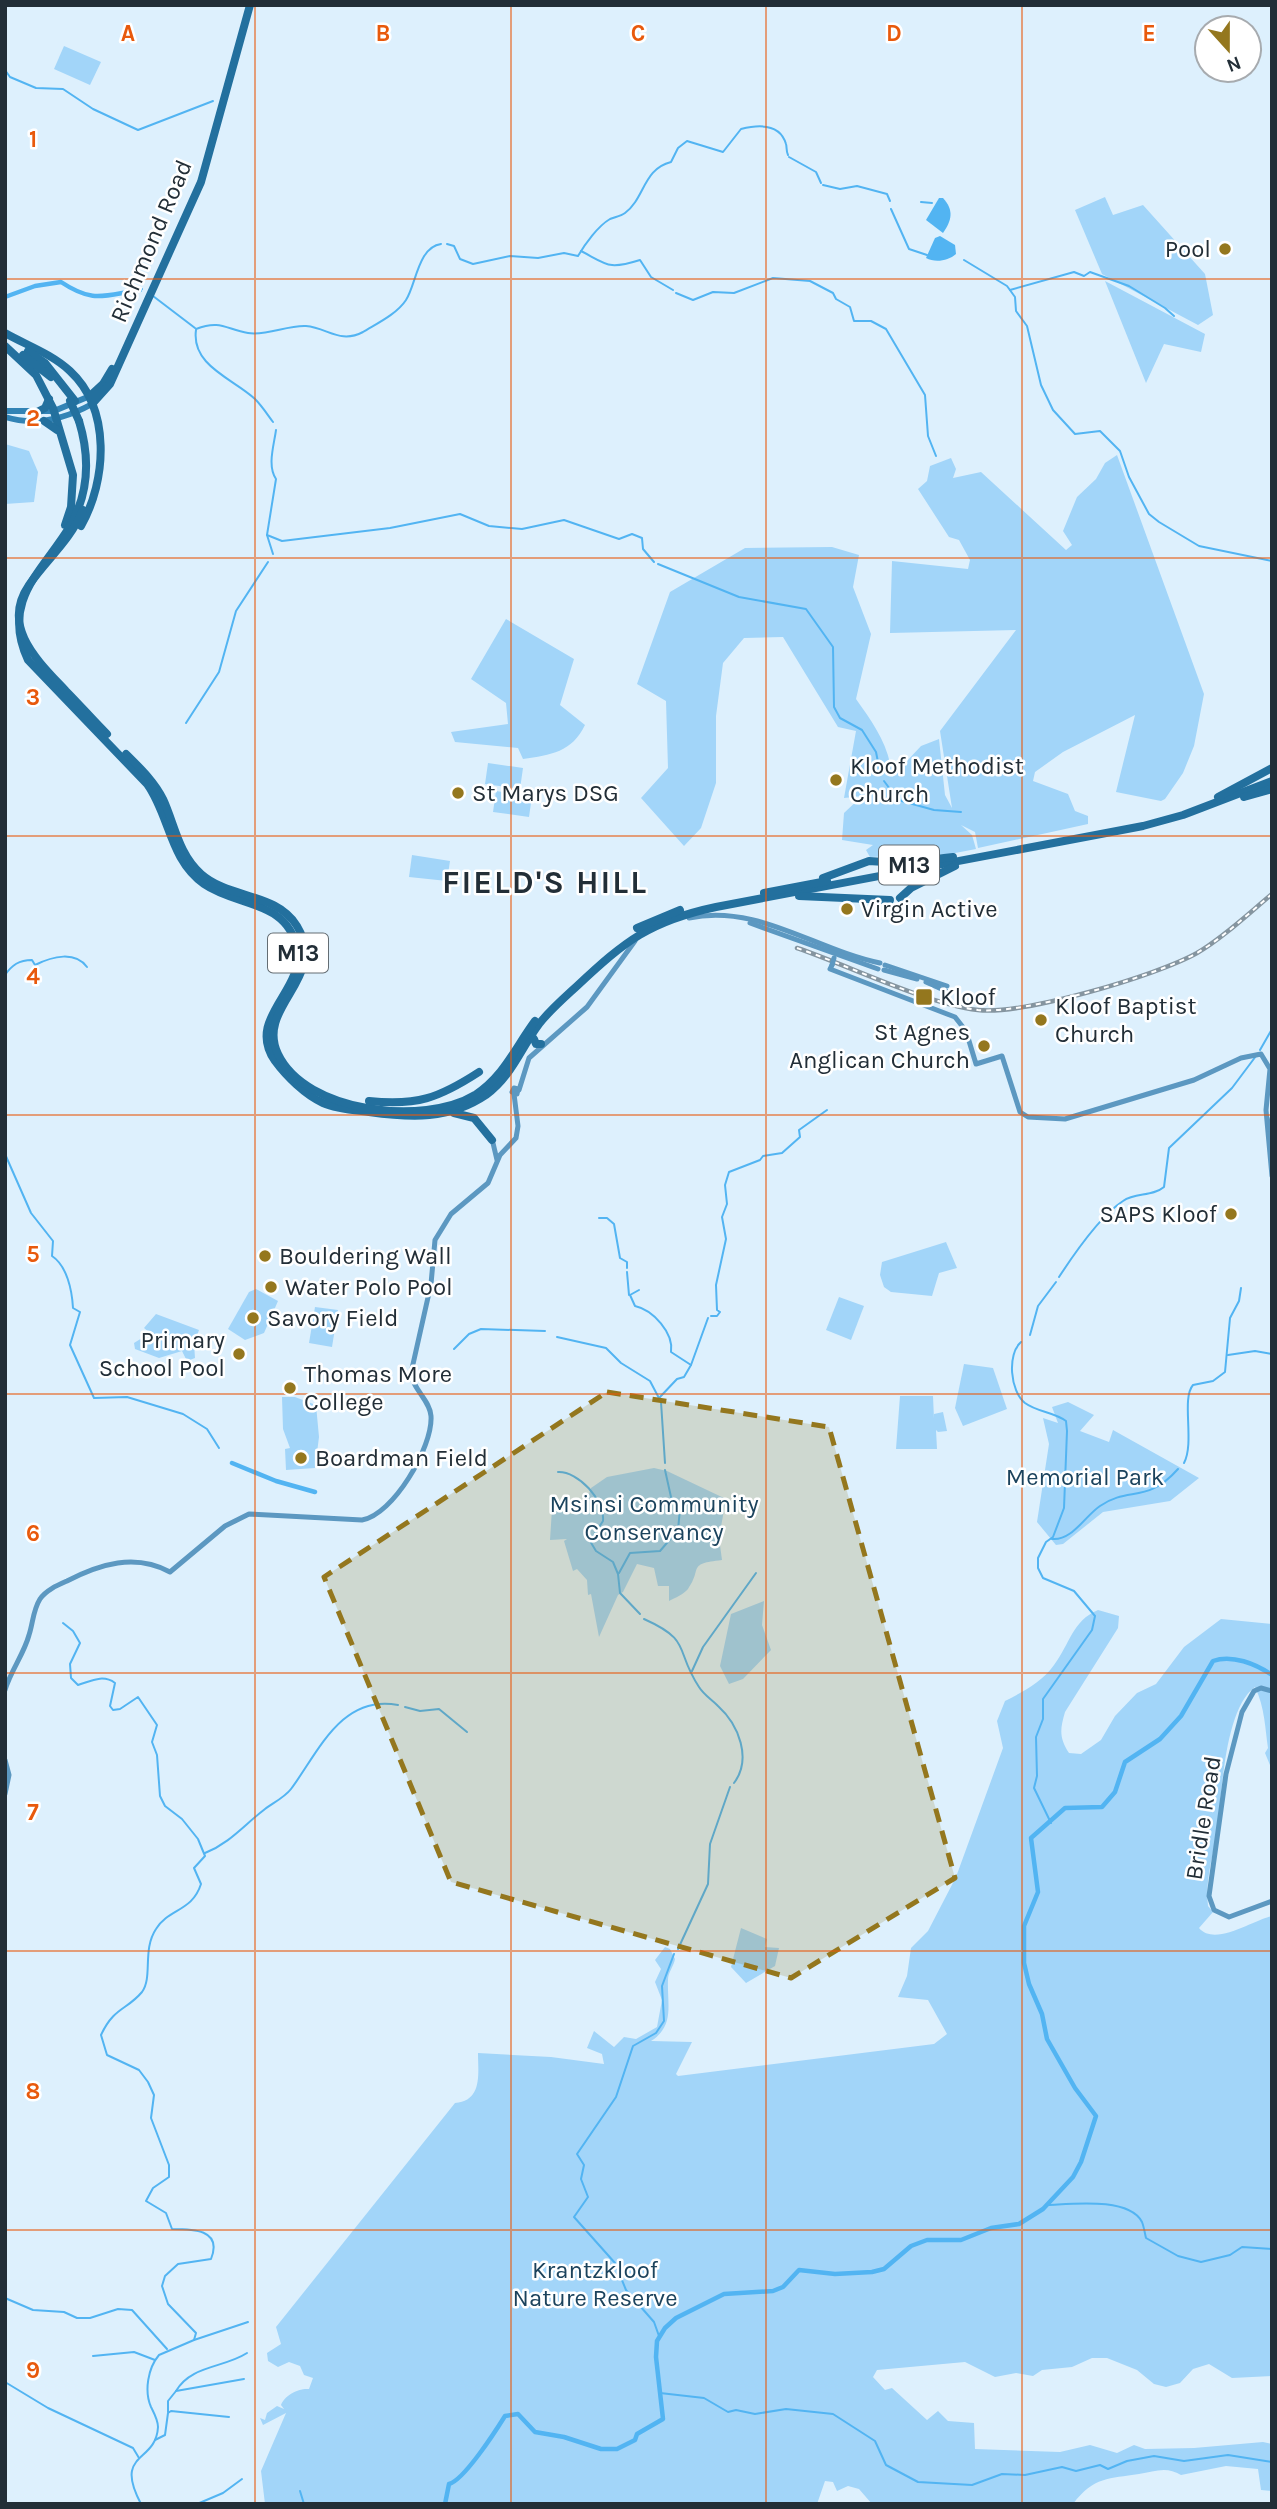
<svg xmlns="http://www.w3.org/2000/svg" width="1277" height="2509" font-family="Karla,sans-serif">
  <rect width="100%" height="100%" fill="#ddf0fd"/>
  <g fill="#a2d5f9">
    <path d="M64,46L101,62L90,85L54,69Z"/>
    <path d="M1105,197L1113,215L1143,205L1205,274L1213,315L1198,325L1102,274L1075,210Z"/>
    <path d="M1105,281L1205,334L1201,352L1164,344L1146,383Z"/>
    <path d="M5,444L29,451L38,472L34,502L5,504Z"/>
    <path d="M1117,455L1204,694L1194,746L1183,773L1165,799L1161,801L1116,792L1135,715L1063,752L1035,772L1033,781L1068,794L1075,811L1088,816V824L978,848L975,832L961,825L972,835L976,849L950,854L870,857L866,850L873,845L842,840L844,813L862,796L844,798L856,731L838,727L783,637L744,638L723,663L716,716V783L701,828L684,846L641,798L668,768L666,701L637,684L670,592L745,548L832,547L859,555L853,587L871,634L856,699C873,723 890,746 892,777L921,746L939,739L945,795L952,808L940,731L1016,630L890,633L892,561L968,569L970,560L959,540L949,537L918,489L927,481L930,466L951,458L956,469L953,478L981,472L1066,550L1072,545L1063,531L1077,497L1096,479L1105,463Z"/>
    <path d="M506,619L574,659L560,705L585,725C572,752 551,755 523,759L518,748L455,742L451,732L508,724L506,703L471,679Z"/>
    <path d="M488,763L523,768L520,789L485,784Z"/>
    <path d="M496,791L532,796L529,817L493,812Z"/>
    <path d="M412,855L450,861L447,881L409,877Z"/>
    <path d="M946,1242L957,1268L939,1273L932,1296L891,1292L884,1287L880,1275L882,1262Z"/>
    <path d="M256,1289L278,1301L264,1333L245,1340L228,1329L249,1292Z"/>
    <path d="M839,1297L864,1306L851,1340L826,1330Z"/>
    <path d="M315,1307L338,1310L332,1347L309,1343Z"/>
    <path d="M156,1314L199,1330L194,1344L195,1358L187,1361L182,1351L159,1358L135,1349L134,1343L150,1333L144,1328Z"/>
    <path d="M964,1364L993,1368L1007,1409L963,1426L955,1408Z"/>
    <path d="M900,1396H933L934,1419V1414L943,1412L947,1431L938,1432L936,1430L937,1449H896Z"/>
    <path d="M282,1397H295L316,1405L319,1437L315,1468L286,1470L285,1449L290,1448L283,1429Z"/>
    <path d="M1068,1402L1094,1415L1080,1431L1109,1442L1113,1430L1199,1478L1170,1501L1103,1512L1063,1544L1056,1545L1037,1522L1049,1444L1043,1418L1058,1423L1052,1407Z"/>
    <path d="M654,1468L667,1471L726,1499L719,1538L722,1560C686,1564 703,1568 688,1589C684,1594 675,1598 669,1601V1586H658L654,1568L637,1564L623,1592L618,1595L599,1637L591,1594L588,1595L587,1580L577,1569L573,1571L564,1541L567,1539L550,1540L552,1509L572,1514L586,1503L591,1488L607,1477Z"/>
    <path d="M764,1601L762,1625L771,1650L743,1679L729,1684L720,1666L731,1614Z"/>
    <path d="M1098,1610L1119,1616L1118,1628L1065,1712C1060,1729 1059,1738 1069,1753L1081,1754L1101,1740L1115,1716L1137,1693L1156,1684L1184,1647L1221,1619L1272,1624V1770L1265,1753L1268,1748C1265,1728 1265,1708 1255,1687C1224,1709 1222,1795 1217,1831C1213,1856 1205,1880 1208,1906L1213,1912L1199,1928C1215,1947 1253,1920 1272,1916V2376L1232,2378L1209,2364L1193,2369L1180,2383L1166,2387L1154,2384L1137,2370L1107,2358H1092L1072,2367L1042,2370L1033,2376L1016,2373L995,2377L965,2362L877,2370L873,2377L885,2390L892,2388L927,2420L938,2411L948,2421L974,2423L975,2449L1060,2452L1090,2445L1117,2453L1134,2445L1145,2449L1194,2448L1263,2442L1272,2444V2491L1261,2490L1258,2469L1226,2466L1181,2475C1167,2466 1155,2471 1139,2474C1109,2479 1094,2476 1073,2504H872L859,2489L848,2486L837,2491L833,2482L825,2481L817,2504H265L261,2471L286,2413L263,2425L260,2418L265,2420L267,2413L277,2406L284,2409L281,2405C284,2396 298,2388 309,2389L313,2378L304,2375L300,2366L289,2362L278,2367L268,2361L267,2353L281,2344L276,2327L455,2103C483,2101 478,2073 478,2053L551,2057L604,2064L602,2054L587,2048L594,2031L614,2047L624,2037L636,2039L657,2027L662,2000L655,1982L661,1969L655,1960L665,1947L670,1949L675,1959C674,1966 668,1972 668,1980C667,2004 675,2026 651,2041L692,2042L676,2074L678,2076L934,2044L947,2034L928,2000L898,1997L907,1976L911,1948L928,1931L956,1877L1003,1748L997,1721L1005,1701C1024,1691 1041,1683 1054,1665C1070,1644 1072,1621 1098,1610Z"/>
    <path d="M741,1928L767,1939L765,1947L779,1948L775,1966L746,1983L731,1967Z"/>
  </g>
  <g fill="#52b4f2">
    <path d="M939,198H943C954,210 952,220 943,233L926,220Z"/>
    <path d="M940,236L955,245L956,254C948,261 935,263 926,258L935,238Z"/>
  </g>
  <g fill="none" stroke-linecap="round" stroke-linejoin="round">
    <g stroke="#52b4f2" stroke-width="2">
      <path d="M5,70L10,77L36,88L63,89L93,109L138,130L213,101"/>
      <path d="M789,157L816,172L821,183"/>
      <path d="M823,185L840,189L857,186L887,194L890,201"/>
      <path d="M921,202L932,203"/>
      <path d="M891,209L909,249L927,255"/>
      <path d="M447,244L454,246L460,259L473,264L510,256L538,258L564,253L578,256C585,244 598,226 610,219C615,217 621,216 625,213C645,198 643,169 671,162L678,148L687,141L723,152L741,129C757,125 780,123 786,144C787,147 786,151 788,155"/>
      <path d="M581,251C608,265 608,270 640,260L651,277L673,290"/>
      <path d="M964,260L1007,286L1015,297L1016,311L1027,326L1041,385L1053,410L1075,434L1100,431L1120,451L1129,477L1149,514L1159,522L1199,546L1272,561"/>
      <path d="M140,290L142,289"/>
      <path d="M1010,290L1074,272L1084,276L1090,272L1129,286L1165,308L1174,316"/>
      <path d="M676,293L693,300L713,292L734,293L773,278L810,281L833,293L836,299L850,307L854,321H871L886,329L925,395L928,436L936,456"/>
      <path d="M153,296L195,328"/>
      <path d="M196,329C221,319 227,330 248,333C267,336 287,325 306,326C328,328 340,344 363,332C376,324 397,314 406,300C416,285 418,247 441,244"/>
      <path d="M196,330C191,366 234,379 255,399C262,406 267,414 273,422"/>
      <path d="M276,430C274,445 267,466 276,479L267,535L282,541L390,528L460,514L489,526L522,529L564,520L619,539L632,534L642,538L643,549L654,562"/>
      <path d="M267,535L273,554"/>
      <path d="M658,564L739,597L806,609L833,647L834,707L840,718L862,730L876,752L880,772"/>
      <path d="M186,723L219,672L236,611L268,562"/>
      <path d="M884,781L898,800L934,810L961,812"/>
      <path d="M5,975C12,965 19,960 32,960L35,965C53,956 75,951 87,967"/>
      <path d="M1260,1050L1272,1029"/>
      <path d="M5,1154L31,1213L53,1241L52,1256C67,1266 72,1290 73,1308L80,1312L70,1345L94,1398L127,1397L183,1414L207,1429L219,1448"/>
      <path d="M599,1218H607L614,1224L620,1258L627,1262V1268"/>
      <path d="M627,1272L629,1295"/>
      <path d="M1059,1277C1074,1254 1100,1216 1123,1201C1135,1192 1152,1197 1164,1187L1169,1148L1232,1088L1256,1056"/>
      <path d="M639,1290L630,1295L635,1306C653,1310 674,1333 671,1352L691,1365L684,1377L677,1379L660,1397"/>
      <path d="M711,1316H717L720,1312L717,1310L716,1285L726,1239L722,1217L727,1204L725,1185L729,1172L760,1160L763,1156L782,1153L800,1137L799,1130L827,1110"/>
      <path d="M1030,1335L1038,1306L1056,1282"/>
      <path d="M557,1337L606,1348L621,1363L650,1381L661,1402L665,1463"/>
      <path d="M1021,1342C1007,1354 1010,1391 1025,1403C1037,1412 1054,1412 1066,1421L1067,1431L1064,1508L1053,1537L1046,1542L1038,1558V1568L1043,1578L1074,1591L1095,1616L1092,1630L1043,1699V1719L1036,1737L1037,1776L1034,1788L1051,1823"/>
      <path d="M454,1349L469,1334L481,1329L545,1331"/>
      <path d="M1228,1355L1255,1351L1272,1354"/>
      <path d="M691,1365L708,1318"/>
      <path d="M1184,1463C1195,1442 1181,1399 1193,1385L1213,1381L1225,1372L1230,1318L1239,1301L1241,1288"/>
      <path d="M558,1472C578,1471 605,1500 603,1521L590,1541L596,1551L613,1562L618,1574L620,1593L640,1614"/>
      <path d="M1052,1539C1072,1541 1085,1516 1100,1506C1129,1486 1147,1504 1178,1469"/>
      <path d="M619,1573L630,1553L660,1551L678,1530L680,1509L671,1497L665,1470"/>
      <path d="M644,1619C693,1641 674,1649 699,1687C704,1695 711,1699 718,1706C739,1725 752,1759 734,1783"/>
      <path d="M63,1623L73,1631L80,1643L70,1664L71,1678L78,1685C91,1681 103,1674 115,1683L110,1706L113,1710L120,1709L138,1697L157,1725L152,1742L157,1755L160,1796L165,1806L182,1819L198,1839L205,1856L194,1868L201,1884C192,1912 169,1908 156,1929C142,1950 153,1977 142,1992C127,2010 114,2007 101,2035L107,2055L139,2070L148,2082L154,2095L151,2118L169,2165V2177L153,2188L146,2201L166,2213L172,2229C192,2229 223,2229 211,2259L178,2264L165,2276L162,2286L168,2304L196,2333L194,2340L159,2355C148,2368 144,2391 151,2407C154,2413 158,2420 158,2427C156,2464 113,2451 141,2504"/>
      <path d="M692,1671L703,1647L756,1573"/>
      <path d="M405,1707L420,1711L439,1709L467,1732"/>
      <path d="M205,1853C230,1843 244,1825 265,1809C273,1803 285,1797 291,1789C318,1753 341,1694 398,1705"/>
      <path d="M678,1949L708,1884L710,1844L730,1787"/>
      <path d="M1048,2205C1072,2204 1129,2197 1142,2222C1144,2227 1145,2234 1146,2238L1178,2256L1201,2262L1230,2255L1242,2247L1272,2249"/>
      <path d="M5,2298L33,2310L64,2312L77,2318H90L118,2309L132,2310L167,2349"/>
      <path d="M659,2336L654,2322L626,2290L615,2263L574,2217L588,2197L581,2179L584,2165L577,2154L616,2097L633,2046L656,2033L664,2021L662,1986L674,1954"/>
      <path d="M194,2340L248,2322"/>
      <path d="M93,2356L134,2352L155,2360"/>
      <path d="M5,2382L48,2408L133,2448L139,2458"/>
      <path d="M176,2391C191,2365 224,2368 247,2353"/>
      <path d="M660,2393L704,2398L728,2412L736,2410L755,2414L786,2409L833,2414L875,2441L886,2465L918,2482L972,2485L1002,2474L1025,2475L1062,2467L1076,2471L1100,2465L1108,2469L1127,2461L1154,2456L1184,2461L1228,2455L1272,2462"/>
      <path d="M168,2412V2401L176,2391L244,2379"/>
      <path d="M155,2440L165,2435L168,2413L171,2411L229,2417"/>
      <path d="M300,2491L304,2504"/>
      <path d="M197,2504L223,2493L242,2479"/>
    </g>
    <g stroke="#52b4f2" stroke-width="4.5">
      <path d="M5,297L35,286L61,282C94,304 104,295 140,290"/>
      <path d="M232,1463L276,1481L315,1492"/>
      <path d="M445,2504L449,2484C464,2480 495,2432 505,2416L518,2414L535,2432L564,2437L601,2449H617L635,2440L637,2434L663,2419L656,2357L657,2341L665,2328L676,2318L724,2294L773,2291L783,2287L799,2270L835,2274L872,2272L884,2269L911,2246L927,2240H961L991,2228L1019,2224L1043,2209L1073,2177L1081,2162L1096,2116L1075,2088L1047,2039L1042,2014L1029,1984L1024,1963V1926L1038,1892L1031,1838L1065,1808L1102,1807L1115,1792L1125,1762L1160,1739L1181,1716L1213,1661C1232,1654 1256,1664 1272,1675"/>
    </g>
    <g stroke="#5c98c1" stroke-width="5">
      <path d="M689,918C756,903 816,950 880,963"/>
      <path d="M750,923L878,969"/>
      <path d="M832,965L830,969L955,1017L966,1031L976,1064L1002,1056L1020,1112L1028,1117L1065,1119L1194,1080L1241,1058L1261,1054L1270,1069L1266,1110L1272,1176"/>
      <path d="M885,965L947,986"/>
      <path d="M884,970L917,979"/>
      <path d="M926,982L946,991"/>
      <path d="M514,1088L518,1089L517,1094L512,1092Z"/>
      <path d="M519,1090L529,1058L587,1007L635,941"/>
      <path d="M1269,1129L1272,1118"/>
      <path d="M493,1143L497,1160"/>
      <path d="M5,1690C11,1670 24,1654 29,1635C33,1623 33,1610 40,1599C46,1590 58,1585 67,1581C100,1564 135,1553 170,1572L225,1526L249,1514L362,1520C393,1515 433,1447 431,1416C430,1400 413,1390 411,1373L431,1284L435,1240L451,1214L488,1183L500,1155L516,1138L518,1126L514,1094"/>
      <path d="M1272,1691L1261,1688L1254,1691L1242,1712L1226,1774L1209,1896L1214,1910L1229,1917L1272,1901"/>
      <path d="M5,1760L9,1775L5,1794"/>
    </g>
    <g stroke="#3283b5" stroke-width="6">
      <path d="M5,411H54L90,396"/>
      <path d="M5,417C35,426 65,419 92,404"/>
    </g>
    <g stroke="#23709e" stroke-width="8">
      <path d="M5,333C26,345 52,354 70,371C111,409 107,480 81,526"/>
      <path d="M5,346L36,375L53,408L73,475L71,507L65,525"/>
      <path d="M28,351L45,363L75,401"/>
      <path d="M23,355L51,377"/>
      <path d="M90,396L103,384L112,369"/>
      <path d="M92,404L110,384L201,182L250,5"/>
      <path d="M35,413L45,408L49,399"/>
      <path d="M44,421L57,430"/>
      <path d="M79,421C90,457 89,493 70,526C44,570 0,600 28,660L147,784C170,816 169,859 204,884C237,907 288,900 297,949C305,991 245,1018 275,1061C286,1076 305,1095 323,1103C337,1109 353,1110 369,1112C411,1118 449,1120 486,1095C512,1076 521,1048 539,1024C550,1010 564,998 577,986C625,941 650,921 716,907L1143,826L1183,815L1272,781"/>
      <path d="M83,510C70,541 47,559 29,585C0,627 39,662 66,691C80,705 93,720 107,734"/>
      <path d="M126,754C140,768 154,781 163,799C175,825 178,853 201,874C229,899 276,892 297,926C329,979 255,1006 278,1054C306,1113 424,1126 475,1095C504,1076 515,1048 535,1021"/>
      <path d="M1218,797L1272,768"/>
      <path d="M1244,797L1272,789"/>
      <path d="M823,878L869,861L900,863L953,857"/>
      <path d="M764,893L827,881"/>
      <path d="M799,896L890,900"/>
      <path d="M900,898L911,888L955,866"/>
      <path d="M637,928L680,910"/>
      <path d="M534,1039L536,1044H541"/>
      <path d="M369,1101C417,1106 439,1098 479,1072"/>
      <path d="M454,1113L474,1118L492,1140"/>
    </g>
    <defs>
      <path id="rail" d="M797,948C850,966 924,1003 978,1010C1023,1015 1156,976 1197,953C1224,937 1248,914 1272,894"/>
    </defs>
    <use href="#rail" stroke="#8595a0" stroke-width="4.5"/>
    <use href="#rail" stroke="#fff" stroke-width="2" stroke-dasharray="5" stroke-linecap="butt"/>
    <path stroke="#5c98c1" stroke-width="5" d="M832,965L834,958"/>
    <path stroke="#23709e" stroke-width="8" d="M70,401L79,421"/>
  </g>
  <path fill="#94771e" fill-opacity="0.2" stroke="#94771e" stroke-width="5" stroke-dasharray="14 9" stroke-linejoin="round" d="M607,1392L829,1427L955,1878L791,1978L451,1882L324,1577Z"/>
  <path fill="none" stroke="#e8590c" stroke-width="2" stroke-opacity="0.55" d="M255,5V2504M511,5V2504M766,5V2504M1022,5V2504M5,279H1272M5,558H1272M5,836H1272M5,1115H1272M5,1394H1272M5,1673H1272M5,1951H1272M5,2230H1272"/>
  <g fill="#94771e" stroke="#fff" stroke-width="2.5">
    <circle cx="1225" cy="249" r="7"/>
    <circle cx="836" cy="780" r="7"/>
    <circle cx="458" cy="793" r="7"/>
    <circle cx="847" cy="909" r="7"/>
    <rect x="915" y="988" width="18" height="18" rx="3.5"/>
    <circle cx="1041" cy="1020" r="7"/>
    <circle cx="984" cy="1046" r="7"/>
    <circle cx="1231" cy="1214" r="7"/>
    <circle cx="265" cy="1256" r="7"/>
    <circle cx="271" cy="1287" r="7"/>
    <circle cx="253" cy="1318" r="7"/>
    <circle cx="239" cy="1354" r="7"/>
    <circle cx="290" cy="1388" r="7"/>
    <circle cx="301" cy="1458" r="7"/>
  </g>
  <g text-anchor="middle" stroke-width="5" stroke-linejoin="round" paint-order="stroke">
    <g fill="#fff" stroke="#646d73" stroke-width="2">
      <rect x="879" y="845.5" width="60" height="39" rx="5"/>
      <rect x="268" y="933.5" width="60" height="39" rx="5"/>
    </g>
    <g font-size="23" font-weight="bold" fill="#222e37">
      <text x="909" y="873">M13</text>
      <text x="298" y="961">M13</text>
    </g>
    <g font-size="24" fill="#222e37" stroke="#fff">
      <text transform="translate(151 241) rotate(-67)" y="8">Richmond Road</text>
      <text transform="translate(1203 1818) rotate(-81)" y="8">Bridle Road</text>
    </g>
    <g font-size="24" fill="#222e37" stroke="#fff" text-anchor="start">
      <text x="1211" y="257" text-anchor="end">Pool</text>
      <text x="850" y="774">Kloof Methodist<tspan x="850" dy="28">Church</tspan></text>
      <text x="472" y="801">St Marys DSG</text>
      <text x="861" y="917">Virgin Active</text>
      <text x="940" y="1005">Kloof</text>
      <text x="1055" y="1014">Kloof Baptist<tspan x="1055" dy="28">Church</tspan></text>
      <text x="970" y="1040" text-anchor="end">St Agnes<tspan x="970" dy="28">Anglican Church</tspan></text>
      <text x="1217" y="1222" text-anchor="end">SAPS Kloof</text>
      <text x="279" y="1264">Bouldering Wall</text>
      <text x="285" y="1295">Water Polo Pool</text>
      <text x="267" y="1326">Savory Field</text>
      <text x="225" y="1348" text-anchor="end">Primary<tspan x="225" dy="28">School Pool</tspan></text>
      <text x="304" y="1382">Thomas More<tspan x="304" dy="28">College</tspan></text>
      <text x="315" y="1466">Boardman Field</text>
    </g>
    <g font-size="24" fill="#1b435d" stroke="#fff">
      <text x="1085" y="1485">Memorial Park</text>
      <text x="654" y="1512">Msinsi Community<tspan x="654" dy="28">Conservancy</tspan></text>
      <text x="595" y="2278">Krantzkloof<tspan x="595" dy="28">Nature Reserve</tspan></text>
    </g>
    <g font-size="32" font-weight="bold" letter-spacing="2" fill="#222e37" stroke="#fff">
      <text x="545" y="893">FIELD'S HILL</text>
    </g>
  </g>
  <g font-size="23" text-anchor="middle" font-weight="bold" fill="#e8590c" stroke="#fff" stroke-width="5" stroke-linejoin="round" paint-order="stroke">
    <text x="128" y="41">A</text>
    <text x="383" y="41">B</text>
    <text x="638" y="41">C</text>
    <text x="894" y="41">D</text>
    <text x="1149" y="41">E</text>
    <text x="33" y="147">1</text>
    <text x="33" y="426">2</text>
    <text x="33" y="705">3</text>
    <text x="33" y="984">4</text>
    <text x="33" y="1262">5</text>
    <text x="33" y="1541">6</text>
    <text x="33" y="1820">7</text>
    <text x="33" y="2099">8</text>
    <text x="33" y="2378">9</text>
  </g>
  <rect width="1277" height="2509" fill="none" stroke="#222e37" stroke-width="14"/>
  <g transform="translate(1228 49) rotate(159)"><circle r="33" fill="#ffffff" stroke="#a7abaf" stroke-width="2"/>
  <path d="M0-5L12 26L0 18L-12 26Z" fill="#94771e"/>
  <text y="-10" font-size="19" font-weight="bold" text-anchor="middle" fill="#222e37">N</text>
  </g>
</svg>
